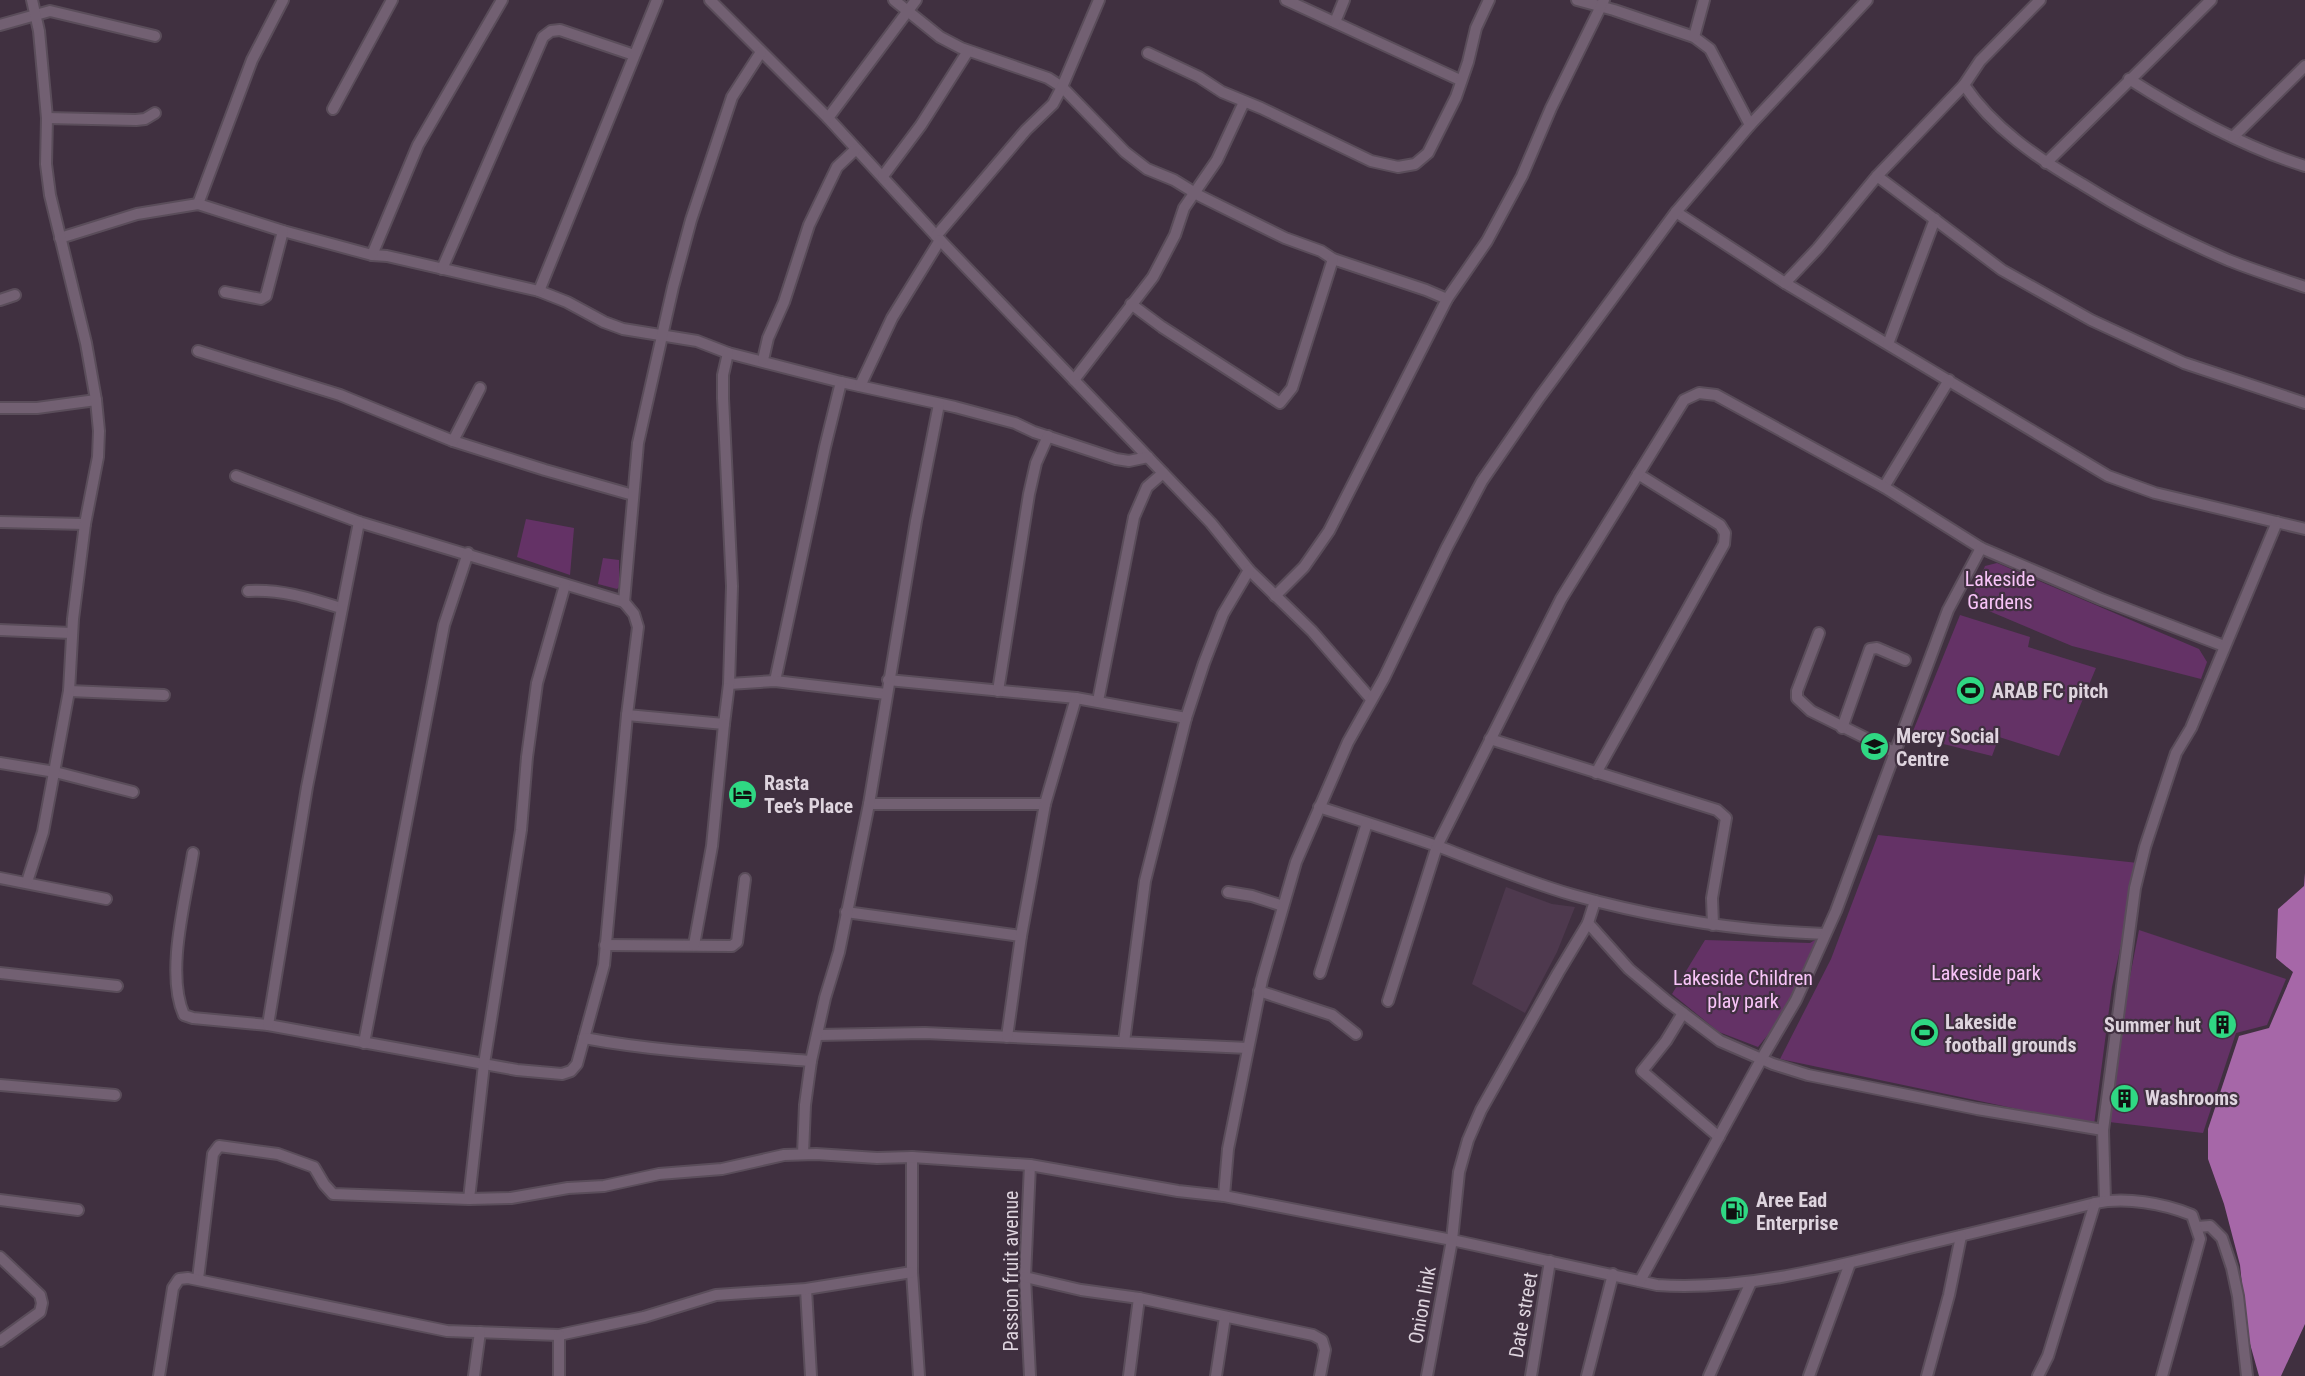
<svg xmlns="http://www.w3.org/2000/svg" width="2305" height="1376" font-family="'Roboto Condensed',sans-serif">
  <rect width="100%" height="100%" fill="#403040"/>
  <path fill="#4e394e" d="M1506,887L1552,904L1575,907L1557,952L1525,1013L1472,984Z"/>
  <g fill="#643266">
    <path d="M526,519L574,528L570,575L517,557Z"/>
    <path d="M603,558L619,560V587L617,589L598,584Z"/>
    <path d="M1997,563L2199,649L2207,662L2201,679L2072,646L1970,603L1985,566Z"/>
    <path d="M1960,615L2030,637L2028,647L2096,668L2059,756L1999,737L1992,756L1911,736Z"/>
    <path d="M1878,835L2138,863L2112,987L2094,1125L1780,1059L1831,959Z"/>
    <path d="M2139,930L2286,979L2267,1025L2236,1033L2203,1133L2109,1122L2122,1018Z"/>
    <path d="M1825,934L1796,1000L1758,1047L1719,1032L1672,994L1705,940L1810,943Z"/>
  </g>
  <path fill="#a667a8" d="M2305,873V1324L2281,1376H2259L2247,1333L2240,1265L2224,1204L2208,1159V1129L2239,1036L2269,1028L2293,972L2276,958L2278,909L2304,886Z"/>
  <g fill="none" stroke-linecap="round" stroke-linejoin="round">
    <defs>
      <g id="minor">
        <path d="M710,0L828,118L940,240L1211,523L1249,570L1312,631L1371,699"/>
        <path d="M894,0L940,37L961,48L1048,78L1062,87L1125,152L1147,169L1174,180L1200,196L1285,238L1321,251L1333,259L1426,290L1447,299"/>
        <path d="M1286,0L1460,80"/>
        <path d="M1577,0L1614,10L1694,37L1710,49L1750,125"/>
        <path d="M1335,22L1344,0"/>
        <path d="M0,25L50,11L155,36"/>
        <path d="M1694,37L1704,0"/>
        <path d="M1148,53L1199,77L1222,92L1261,108L1371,161L1398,167L1415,164L1428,153L1456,97L1468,62L1476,28L1489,0"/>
        <path d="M2129,79C2184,114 2243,147 2305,166"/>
        <path d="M1964,85C1993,128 2037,158 2082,184C2128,213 2177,238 2228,260C2253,270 2279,278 2305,287"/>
        <path d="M333,109L392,0"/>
        <path d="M47,118L136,120L145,119L155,113"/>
        <path d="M828,118L916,0"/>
        <path d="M2233,137L2305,66"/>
        <path d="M2046,163L2211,0"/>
        <path d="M883,176L921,125L968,51"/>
        <path d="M1877,176L2002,270L2091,320L2184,363L2305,403"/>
        <path d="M198,204L252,60L283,0"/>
        <path d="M1676,212L1785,283L2108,476L2155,493L2305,529"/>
        <path d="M936,236L1026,130L1053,104L1062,87L1099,0"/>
        <path d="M60,238L137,214L198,204L283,231L372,255L387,256L539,291L567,302L604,322L623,329L697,341L728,353L841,382L955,407L1015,423L1034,432L1116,459L1129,461L1148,457"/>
        <path d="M372,255L418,145L502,0"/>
        <path d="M442,269L543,37L551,31L560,30L634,55"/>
        <path d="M1785,283L1818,248L1877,176L1964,85L1980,61L2040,0"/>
        <path d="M539,291L657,0"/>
        <path d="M225,292L261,299L266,296L283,231"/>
        <path d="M0,300L15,295"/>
        <path d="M1131,304L1162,327L1280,403L1292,388L1333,259"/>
        <path d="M1888,344L1935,219"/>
        <path d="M198,351L340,395L453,441L545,470L633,495"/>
        <path d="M763,360L768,338L784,302L809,225L837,167L856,149"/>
        <path d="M1074,380L1153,277L1175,235L1184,208L1217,160L1244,102"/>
        <path d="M860,386L892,318L940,240"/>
        <path d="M0,408H37L96,400"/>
        <path d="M453,441L480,388"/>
        <path d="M236,476L359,522L624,602"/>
        <path d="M1884,487L1949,380"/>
        <path d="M0,522L85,524"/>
        <path d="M248,591C281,589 309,598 341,608"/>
        <path d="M1275,596L1304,567L1329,531L1447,299L1487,241L1522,176L1551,108L1604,0"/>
        <path d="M0,630L71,633"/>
        <path d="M1819,633L1797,691V698L1811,711L1894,752"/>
        <path d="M888,680L1076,698L1186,718"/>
        <path d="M775,681L825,447L841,382"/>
        <path d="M729,684L775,681L886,694"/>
        <path d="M69,691L164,695"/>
        <path d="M998,691L1029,494L1036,463L1048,436"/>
        <path d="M1098,701L1134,517L1147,487L1163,473"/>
        <path d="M627,715L724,724L729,684L732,586L723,398V375L728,353"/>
        <path d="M1842,728L1870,649L1877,648L1905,660"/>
        <path d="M1490,739L1717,810L1726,818L1712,898L1713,925"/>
        <path d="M0,763L55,772L133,792"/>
        <path d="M1596,773L1724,544L1725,533L1720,525L1638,474"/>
        <path d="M869,804H1045"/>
        <path d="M1319,807C1359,820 1400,833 1440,847C1484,864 1528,882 1573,895C1655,918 1739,931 1825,934"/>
        <path d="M193,853C186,898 165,973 184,1015L193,1018L268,1025L517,1070L562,1074L571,1071L577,1064L604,965L627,715L638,627L634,614L624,602L638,443L673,287L691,220L732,97L761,52"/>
        <path d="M0,878L106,899"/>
        <path d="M27,882L43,832L69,691L73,619L85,524L98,457L99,431L96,400L86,343L50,195L46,164L47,118L39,31L32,0"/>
        <path d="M1228,892L1252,896L1283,906"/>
        <path d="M846,912L1021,936"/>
        <path d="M1588,923L1629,969L1667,1001L1720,1041L1773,1064L1808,1075L1977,1109L2103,1130"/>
        <path d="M605,945L732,946L737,942L745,879"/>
        <path d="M694,945L712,846L724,724"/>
        <path d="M0,973L117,986"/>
        <path d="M1320,973L1367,823"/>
        <path d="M1259,991L1332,1015L1356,1034"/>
        <path d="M1388,1001L1437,846L1561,599L1684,400L1699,393L1716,395L1884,487L1981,548L2101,599L2224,646"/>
        <path d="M1683,1013L1666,1041L1642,1071L1719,1137"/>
        <path d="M268,1025L307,787L359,522"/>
        <path d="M817,1035L925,1033L1248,1048"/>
        <path d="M1007,1037L1021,936L1045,804L1076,698"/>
        <path d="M584,1038C659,1052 735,1055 811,1061"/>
        <path d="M1124,1042L1145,881L1186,718L1204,663L1223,614L1249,570"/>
        <path d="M364,1043L444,625L468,553"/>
        <path d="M0,1085L115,1095"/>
        <path d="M803,1154L805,1105L811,1061L825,998L839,952L869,804L916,521L939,404"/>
        <path d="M912,1157V1272L919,1376"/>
        <path d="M1030,1165L1025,1277L1030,1376"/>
        <path d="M1224,1196L1228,1149L1262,980L1296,862L1348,742L1384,678L1447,547L1482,481L1539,398L1676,212L1750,125L1867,0"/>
        <path d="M469,1199L484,1064L521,830L527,757L537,683L565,585"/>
        <path d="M0,1200L78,1210"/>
        <path d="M2105,1201L2103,1130L2135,888L2145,847L2176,753L2191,728L2277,522"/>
        <path d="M2197,1227L2210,1226L2222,1238L2232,1268L2238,1296L2247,1376"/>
        <path d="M0,1257L40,1295L42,1303L40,1312L0,1341"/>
        <path d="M1025,1277L1081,1290L1139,1298L1313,1335L1322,1340L1325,1350L1320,1376"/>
        <path d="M198,1279L213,1154L219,1146L278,1154L314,1167L324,1184L333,1194L469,1199L511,1198L568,1188L604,1186L659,1174L722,1169L784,1155L816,1154L877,1158L912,1157L1030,1165L1178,1191L1224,1196L1452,1240L1657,1285C1745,1291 1833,1267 1918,1246C1977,1232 2036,1218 2095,1203C2126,1197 2163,1203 2192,1215L2200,1239L2162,1376"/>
        <path d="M1640,1281L1762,1058L1796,1000L1836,911L1948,610L1981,548"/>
        <path d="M806,1289L811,1376"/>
        <path d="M159,1376L173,1288L179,1279L188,1278L447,1331L559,1335L644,1317L716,1295L806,1289L912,1272"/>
        <path d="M474,1376L480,1332"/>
        <path d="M559,1376V1335"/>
        <path d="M1129,1376L1139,1298"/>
        <path d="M1216,1376L1225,1317"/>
        <path d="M1427,1376L1452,1240L1459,1172L1468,1140L1481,1110L1558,973L1588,923L1595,901"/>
        <path d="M1531,1376L1550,1261"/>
        <path d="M1587,1376L1613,1274"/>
        <path d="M1709,1376L1751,1282"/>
        <path d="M1809,1376L1850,1263"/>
        <path d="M1927,1376L1949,1295L1961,1236"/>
        <path d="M2038,1376L2048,1356L2095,1203"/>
      </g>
    </defs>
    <use href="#minor" stroke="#5a4d5a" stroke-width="14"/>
    <use href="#minor" stroke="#726072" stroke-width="10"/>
  </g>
  <defs>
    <symbol id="stadium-disc" viewBox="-11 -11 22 22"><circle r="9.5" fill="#2fd883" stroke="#403040"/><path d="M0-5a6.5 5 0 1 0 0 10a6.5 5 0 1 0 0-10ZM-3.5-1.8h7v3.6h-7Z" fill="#111"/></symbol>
    <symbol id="school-disc" viewBox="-11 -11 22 22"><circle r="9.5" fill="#2fd883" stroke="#403040"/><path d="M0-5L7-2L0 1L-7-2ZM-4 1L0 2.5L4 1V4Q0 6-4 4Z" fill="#111"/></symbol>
    <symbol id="hotel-disc" viewBox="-11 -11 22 22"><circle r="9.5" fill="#2fd883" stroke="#403040"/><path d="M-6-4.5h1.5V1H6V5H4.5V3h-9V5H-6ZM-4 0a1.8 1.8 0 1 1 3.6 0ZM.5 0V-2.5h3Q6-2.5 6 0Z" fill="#111"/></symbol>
    <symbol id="building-disc" viewBox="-11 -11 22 22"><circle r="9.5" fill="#2fd883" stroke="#403040"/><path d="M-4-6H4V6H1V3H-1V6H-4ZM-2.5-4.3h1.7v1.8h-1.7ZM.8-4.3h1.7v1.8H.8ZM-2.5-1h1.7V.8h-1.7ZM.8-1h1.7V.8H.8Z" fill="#111"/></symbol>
    <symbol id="fuel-disc" viewBox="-11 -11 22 22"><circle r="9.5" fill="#2fd883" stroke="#403040"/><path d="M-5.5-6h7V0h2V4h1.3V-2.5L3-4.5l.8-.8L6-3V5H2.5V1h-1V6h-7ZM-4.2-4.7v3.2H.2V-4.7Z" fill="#111"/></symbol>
  </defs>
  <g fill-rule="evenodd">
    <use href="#stadium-disc" x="1954" y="674" width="33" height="33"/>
    <use href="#school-disc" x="1858" y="730" width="33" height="33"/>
    <use href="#hotel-disc" x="726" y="778" width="33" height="33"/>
    <use href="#building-disc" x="2206" y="1008" width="33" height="33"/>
    <use href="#stadium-disc" x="1908" y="1016" width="33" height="33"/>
    <use href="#building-disc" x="2108" y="1082" width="33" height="33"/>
    <use href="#fuel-disc" x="1718" y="1194" width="33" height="33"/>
  </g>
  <g text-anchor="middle" stroke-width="4.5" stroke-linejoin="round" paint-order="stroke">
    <g font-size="20" fill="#f8c4f8" stroke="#403040">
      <text x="2000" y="586">Lakeside<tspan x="2000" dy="23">Gardens</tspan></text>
      <text x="1986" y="980">Lakeside park</text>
      <text x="1743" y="985">Lakeside Children<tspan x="1743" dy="23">play park</tspan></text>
    </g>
    <g font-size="20" font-weight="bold" fill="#ded4de" stroke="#403040" text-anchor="start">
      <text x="1992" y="698">ARAB FC pitch</text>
      <text x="1896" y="743">Mercy Social<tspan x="1896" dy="23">Centre</tspan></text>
      <text x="764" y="790">Rasta<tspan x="764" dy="23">Tee’s Place</tspan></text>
      <text x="1945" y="1029">Lakeside<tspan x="1945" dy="23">football grounds</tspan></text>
      <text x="2201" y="1032" text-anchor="end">Summer hut</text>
      <text x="2145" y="1105">Washrooms</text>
      <text x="1756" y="1207">Aree Ead<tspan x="1756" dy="23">Enterprise</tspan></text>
    </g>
    <g font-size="20" fill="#ded4de" stroke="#403040">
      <text transform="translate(1011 1271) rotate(-90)" y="7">Passion fruit avenue</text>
      <text transform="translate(1422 1305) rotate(-80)" y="7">Onion link</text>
      <text transform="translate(1523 1315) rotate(-80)" y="7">Date street</text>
    </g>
  </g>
</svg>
